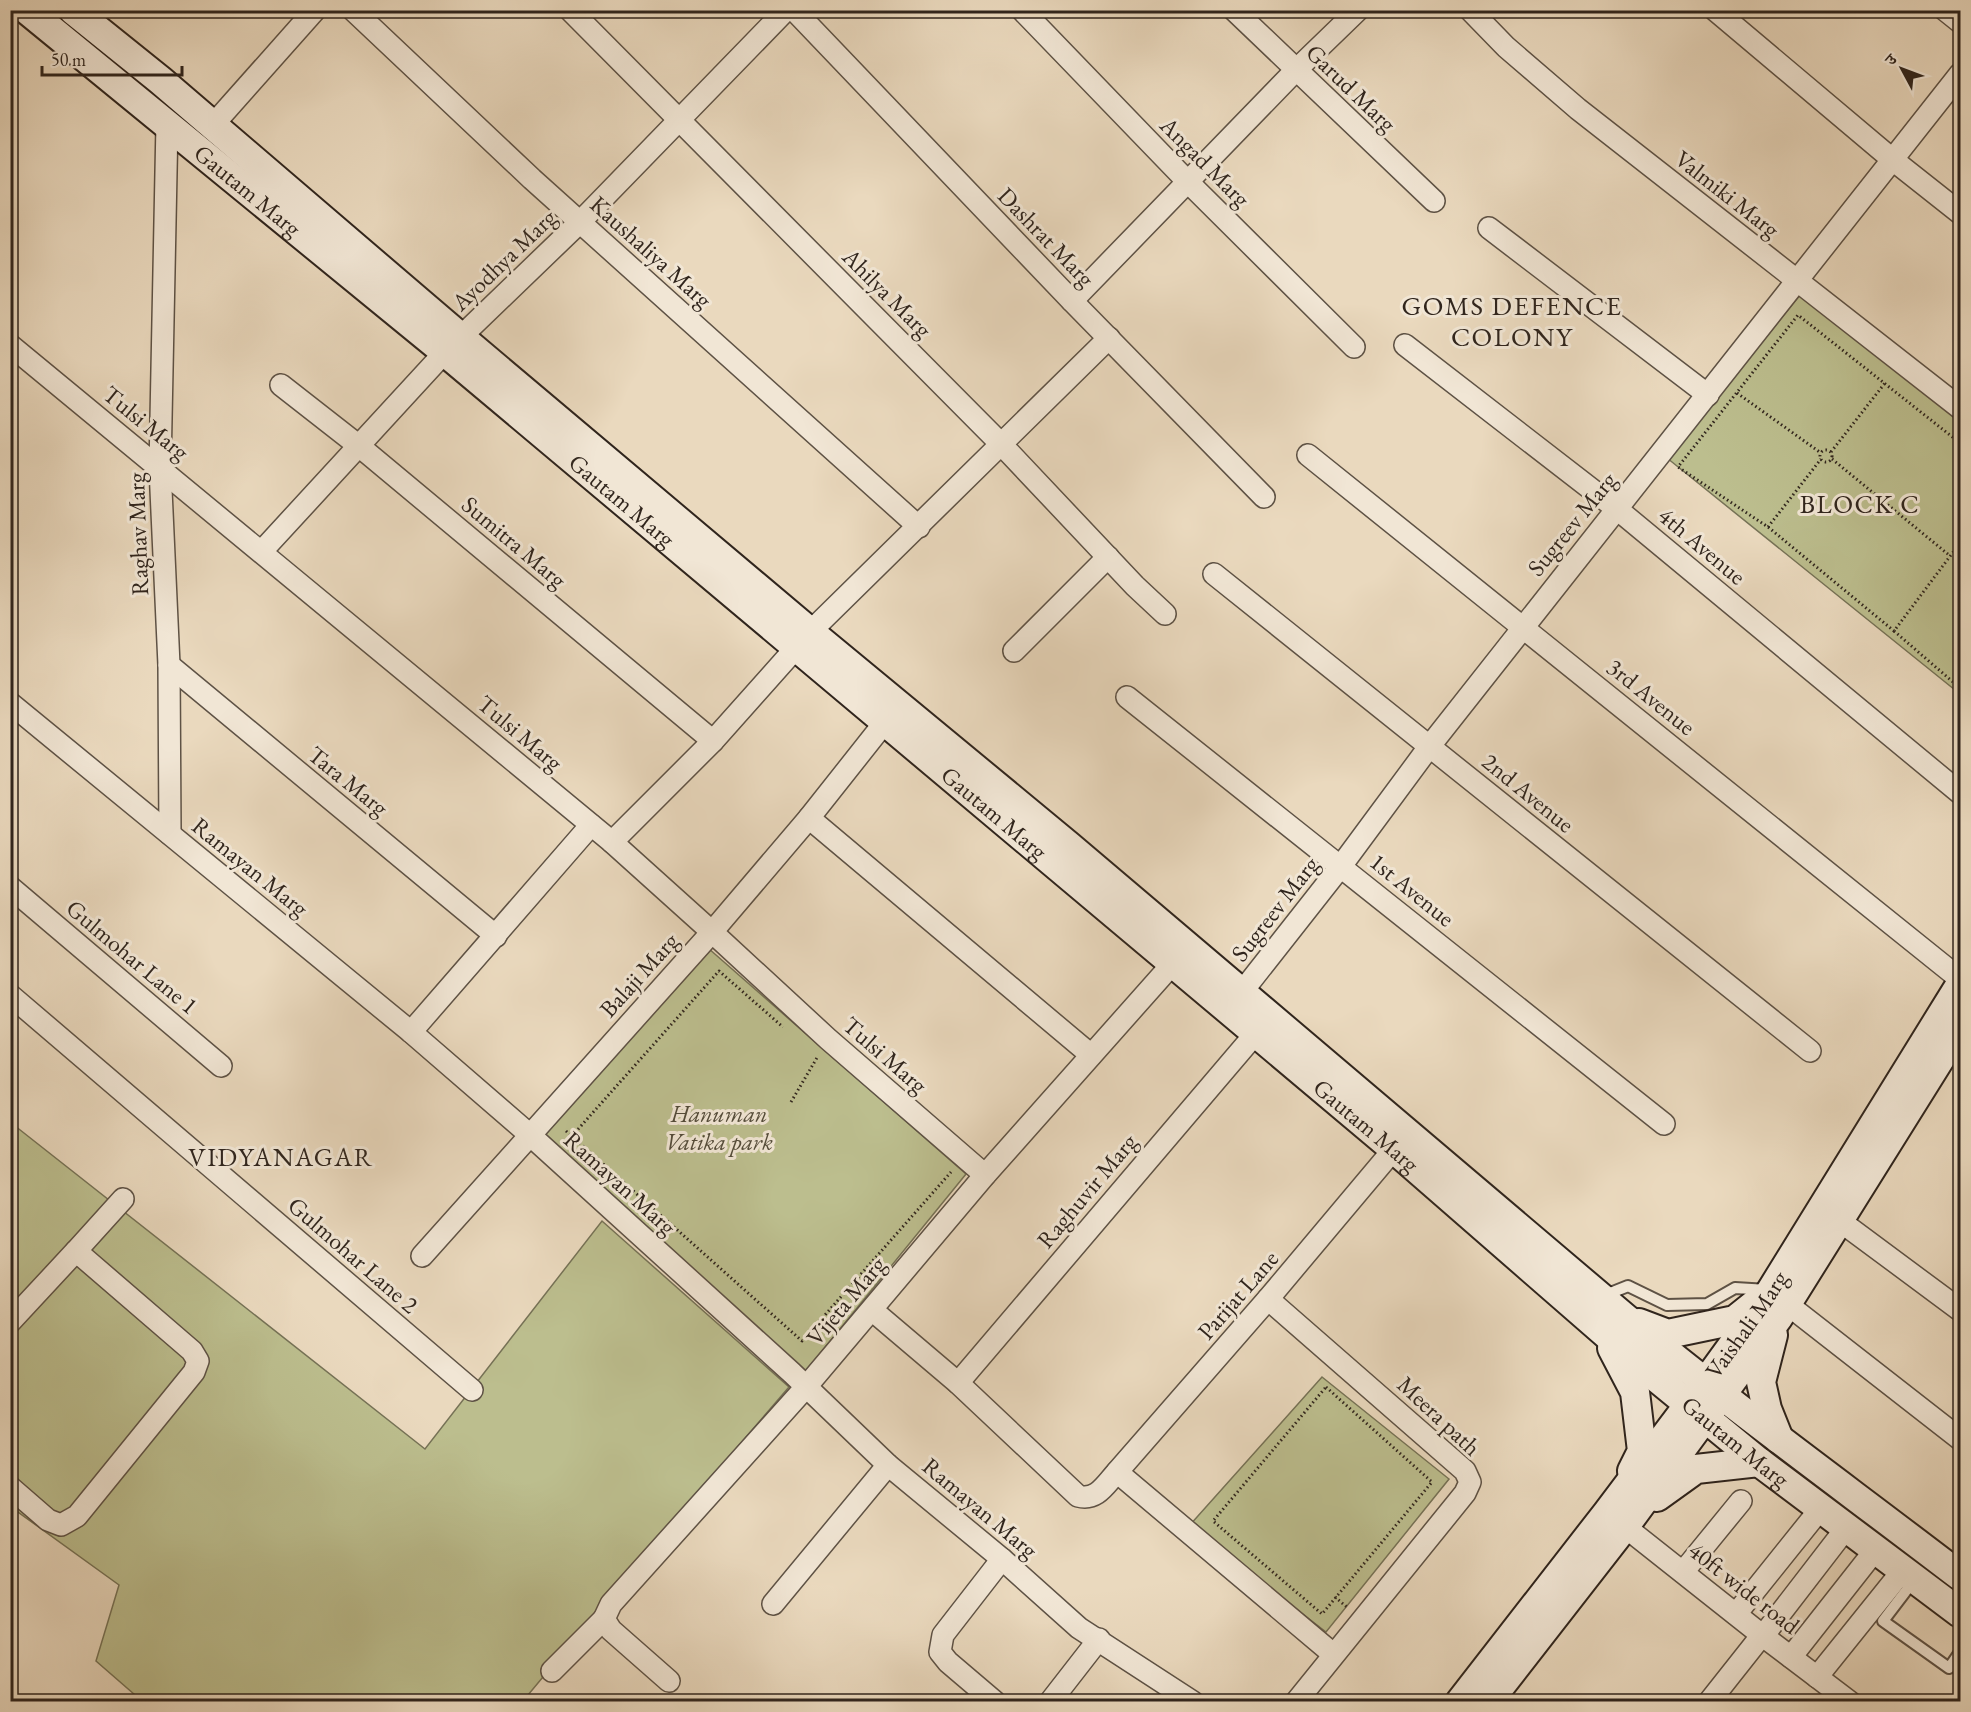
<svg xmlns="http://www.w3.org/2000/svg" width="1971" height="1712" font-family="'EB Garamond','Noto Serif Devanagari',serif">
  <rect width="100%" height="100%" fill="#ead9be"/>
  <filter id="stains"><feTurbulence type="fractalNoise" baseFrequency=".00333" numOctaves="4"/><feColorMatrix values="0 0 0 0 .2 0 0 0 0 .09 0 0 0 0 .02 0 0 0 .5 -.17"/></filter>
  <radialGradient id="worn" r=".72"><stop offset=".6" stop-color="#630" stop-opacity="0"/><stop offset="1" stop-color="#630" stop-opacity=".3"/></radialGradient>
  <g fill="#bcbe8e" stroke="#767256" stroke-width="1.5">
    <path d="M1800,295L1960,422V694L1667,458Z"/>
    <path d="M708,948L966,1174L805,1372L537,1139Z"/>
    <path d="M10,1122L425,1449L602,1221L789,1387L637,1564L523,1701H142L96,1661L119,1585L11,1507Z"/>
    <path d="M1322,1377L1449,1479L1326,1632L1189,1526Z"/>
  </g>
  <g fill="none" stroke-linecap="round" stroke-linejoin="round">
    <defs>
      <g id="lane">
        <path d="M1603,1296L1628,1286L1667,1305L1707,1304L1735,1288L1768,1290"/>
        <path d="M1915,1579L1883,1621L1949,1668L1960,1652"/>
      </g>
      <g id="street">
        <path d="M353,10L532,179L919,527"/>
        <path d="M570,10L1001,444L1135,586L1165,614"/>
        <path d="M794,10L1072,301L1264,497"/>
        <path d="M1022,10L1188,182L1354,347"/>
        <path d="M1234,10L1434,201"/>
        <path d="M1470,10L1506,47L1578,109L1960,408"/>
        <path d="M1715,10L1893,160L1960,213"/>
        <path d="M1945,10L1960,22"/>
        <path d="M167,123L160,468L169,665L170,834"/>
        <path d="M212,126L315,10"/>
        <path d="M1489,228L1708,395"/>
        <path d="M1072,301L1296,70L1358,10"/>
        <path d="M10,345L612,842L712,932L828,1039L985,1175"/>
        <path d="M1405,345L1617,509L1960,793"/>
        <path d="M281,385L359,446L713,741"/>
        <path d="M1308,455L1960,979"/>
        <path d="M262,551L445,352L580,222L786,10"/>
        <path d="M1214,574L1810,1051"/>
        <path d="M1014,651L1108,557"/>
        <path d="M169,665L496,936"/>
        <path d="M1127,697L1664,1124"/>
        <path d="M10,703L411,1032L530,1135L792,1373L888,1465L1002,1559L1079,1628L1193,1702"/>
        <path d="M809,818L1091,1055"/>
        <path d="M612,842L713,741L810,632L1109,338"/>
        <path d="M10,887L221,1066"/>
        <path d="M10,995L472,1390"/>
        <path d="M1234,1002L1341,866L1429,747L1960,74"/>
        <path d="M411,1032L591,825"/>
        <path d="M1840,1221L1960,1310"/>
        <path d="M76,1251L123,1199"/>
        <path d="M422,1256L712,932L809,818L885,722"/>
        <path d="M1268,1299L1465,1471L1470,1482L1465,1493L1296,1702"/>
        <path d="M1787,1304L1960,1439"/>
        <path d="M872,1310L958,1383L1078,1496C1097,1501 1105,1485 1117,1472L1268,1299L1394,1149"/>
        <path d="M10,1322L76,1251L192,1351L198,1361L194,1372L77,1516L61,1525L48,1520L10,1487"/>
        <path d="M958,1383L1256,1033"/>
        <path d="M1117,1472L1333,1654"/>
        <path d="M1614,1518L1763,1636L1850,1702"/>
        <path d="M1683,1572L1741,1501"/>
        <path d="M773,1604L888,1465"/>
        <path d="M1736,1614L1821,1508"/>
        <path d="M1763,1636L1847,1527"/>
        <path d="M1791,1657L1876,1549"/>
        <path d="M552,1671L604,1619"/>
        <path d="M1817,1677L1903,1570"/>
        <path d="M669,1681L611,1630L604,1619L611,1604L806,1387L985,1175L1183,952"/>
        <path d="M995,1702L948,1662L940,1652L943,1635L1002,1559"/>
        <path d="M1050,1702L1099,1639"/>
        <path d="M1709,1702L1762,1635"/>
      </g>
      <g id="secondary">
        <path id="s1" d="M27,10L445,352L1212,996L1394,1149L1659,1380L1759,1462L1960,1613"/>
        <path d="M73,10L160,80L460,337L810,632L1069,846L1624,1317C1733,1407 1848,1490 1960,1576"/>
        <path d="M1639,1323L1668,1334L1735,1320L1755,1304"/>
        <path d="M1773,1335L1761,1382L1767,1409L1779,1439"/>
        <path d="M1612,1348L1635,1392L1642,1451L1632,1471"/>
        <path d="M1657,1497L1696,1469L1759,1462"/>
        <path id="s2" d="M1460,1702L1607,1513L1706,1382L1764,1302L1960,985"/>
        <path d="M1488,1702L1625,1526L1778,1318L1960,1027"/>
      </g>
    </defs>
    <use href="#lane" stroke="#5e5245" stroke-width="14"/>
    <use href="#street" stroke="#5e5245" stroke-width="24"/>
    <use href="#secondary" stroke="#30251d" stroke-width="32"/>
    <g stroke="#30251d" stroke-width="3" stroke-dasharray="1.5 3" stroke-linecap="butt">
      <path d="M1737,393L1821,453"/>
      <path d="M1960,443L1798,315L1678,467L1768,527L1894,631L1960,543"/>
      <circle cx="1826" cy="456" r="6"/>
      <path d="M1831,452L1885,383"/>
      <path d="M1832,459L1949,555"/>
      <path d="M1768,527L1821,459"/>
      <path d="M1894,631L1960,688"/>
      <path d="M791,1102L818,1056"/>
      <path d="M566,1131L802,1341L951,1172"/>
      <path d="M572,1136L719,971L783,1027"/>
      <path d="M1326,1387L1432,1482L1322,1614L1213,1521Z"/>
      <path d="M1335,1597L1348,1608"/>
    </g>
    <use href="#lane" stroke="#f1e6d5" stroke-width="10"/>
    <use href="#street" stroke="#f1e6d5" stroke-width="21"/>
    <use href="#secondary" stroke="#f1e6d5" stroke-width="28"/>
  </g>
  <g text-anchor="middle" stroke-width="6" stroke-linejoin="round" paint-order="stroke">
    <g font-size="24" fill="#30251d" stroke="#f1e6d5">
      <text transform="translate(1351 88) rotate(44)" y="8">Garud Marg</text>
      <text transform="translate(1205 162) rotate(45)" y="8">Angad Marg</text>
      <text dy="8" stroke="none"><textPath href="#s1" startOffset="285">Gautam Marg</textPath></text>
      <text transform="translate(1727 194) rotate(38)" y="8">Valmiki Marg</text>
      <text transform="translate(1046 237) rotate(46)" y="8">Dashrat Marg</text>
      <text transform="translate(651 252) rotate(42)" y="8">Kaushaliya Marg</text>
      <text transform="translate(504 260) rotate(-44)" y="8">Ayodhya Marg</text>
      <text transform="translate(887 293) rotate(45)" y="8">Ahilya Marg</text>
      <text transform="translate(146 423) rotate(39)" y="8">Tulsi Marg</text>
      <text dy="8" stroke="none"><textPath href="#s1" startOffset="771">Gautam Marg</textPath></text>
      <text transform="translate(1572 524) rotate(-51)" y="8">Sugreev Marg</text>
      <text transform="translate(138 534) rotate(-92)" y="8">Raghav Marg</text>
      <text transform="translate(514 542) rotate(40)" y="8">Sumitra Marg</text>
      <text transform="translate(1702 546) rotate(40)" y="8">4th Avenue</text>
      <text transform="translate(1651 697) rotate(39)" y="8">3rd Avenue</text>
      <text transform="translate(520 733) rotate(40)" y="8">Tulsi Marg</text>
      <text transform="translate(348 781) rotate(39)" y="8">Tara Marg</text>
      <text transform="translate(1528 793) rotate(39)" y="8">2nd Avenue</text>
      <text dy="8" stroke="none"><textPath href="#s1" startOffset="1257">Gautam Marg</textPath></text>
      <text transform="translate(250 867) rotate(39)" y="8">Ramayan Marg</text>
      <text transform="translate(1412 890) rotate(39)" y="8">1st Avenue</text>
      <text transform="translate(1275 909) rotate(-52)" y="8">Sugreev Marg</text>
      <text transform="translate(132 957) rotate(40)" y="8">Gulmohar Lane 1</text>
      <text transform="translate(639 975) rotate(-48)" y="8">Balaji Marg</text>
      <text transform="translate(885 1055) rotate(41)" y="8">Tulsi Marg</text>
      <text dy="8" stroke="none"><textPath href="#s1" startOffset="1743">Gautam Marg</textPath></text>
      <text transform="translate(620 1183) rotate(42)" y="8">Ramayan Marg</text>
      <text transform="translate(1087 1191) rotate(-50)" y="8">Raghuvir Marg</text>
      <text transform="translate(353 1255) rotate(41)" y="8">Gulmohar Lane 2</text>
      <text transform="translate(1238 1295) rotate(-49)" y="8">Parijat Lane</text>
      <text transform="translate(846 1301) rotate(-50)" y="8">Vijeta Marg</text>
      <text dy="8" stroke="none"><textPath href="#s2" startOffset="474">Vaishali Marg</textPath></text>
      <text transform="translate(1439 1416) rotate(43)" y="8">Meera path</text>
      <text dy="8" stroke="none"><textPath href="#s1" startOffset="2229">Gautam Marg</textPath></text>
      <text transform="translate(980 1508) rotate(40)" y="8">Ramayan Marg</text>
      <text transform="translate(1744 1588) rotate(38)" y="8">40ft wide road</text>
    </g>
    <g font-size="24" font-style="italic" fill="#534b39" stroke="#f1e6d5">
      <text x="719" y="1122">Hanuman<tspan x="719" dy="28">Vatika park</tspan></text>
    </g>
    <g font-size="26" letter-spacing="1.5" fill="#30251d" stroke="#f1e6d5">
      <text x="1860" y="513">BLOCK C</text>
      <text x="281" y="1166">VIDYANAGAR</text>
    </g>
    <g font-size="27" letter-spacing="1.5" fill="#30251d" stroke="#f1e6d5">
      <text x="1512" y="315">GOMS DEFENCE<tspan x="1512" dy="31">COLONY</tspan></text>
    </g>
  </g>
  <rect width="1971" height="1712" fill="none" stroke="#ead9be" stroke-width="36"/>
  <rect x="12" y="12" width="1947" height="1688" fill="none" stroke="#30251d" stroke-width="3"/>
  <rect x="18" y="18" width="1935" height="1676" fill="none" stroke="#30251d" stroke-width="1.5"/>
  <g transform="translate(1902 69) rotate(311)" stroke="#f1e6d5" stroke-width="4.5" paint-order="stroke">
  <path d="M0-4.5L10 22L0 15L-10 22Z" fill="#30251d"/>
  <text y="-9" font-size="16" font-weight="bold" text-anchor="middle" fill="#30251d">उ</text>
  </g>
  <path d="M42 66v9h140v-9" fill="none" stroke="#30251d" stroke-width="3"/>
  <text x="51" y="66" font-size="18" fill="#30251d" stroke="#f1e6d5" stroke-width="4.5" paint-order="stroke">50 m</text>
  <rect width="100%" height="100%" filter="url(#stains)"/>
  <rect width="100%" height="100%" fill="url(#worn)"/>
</svg>
